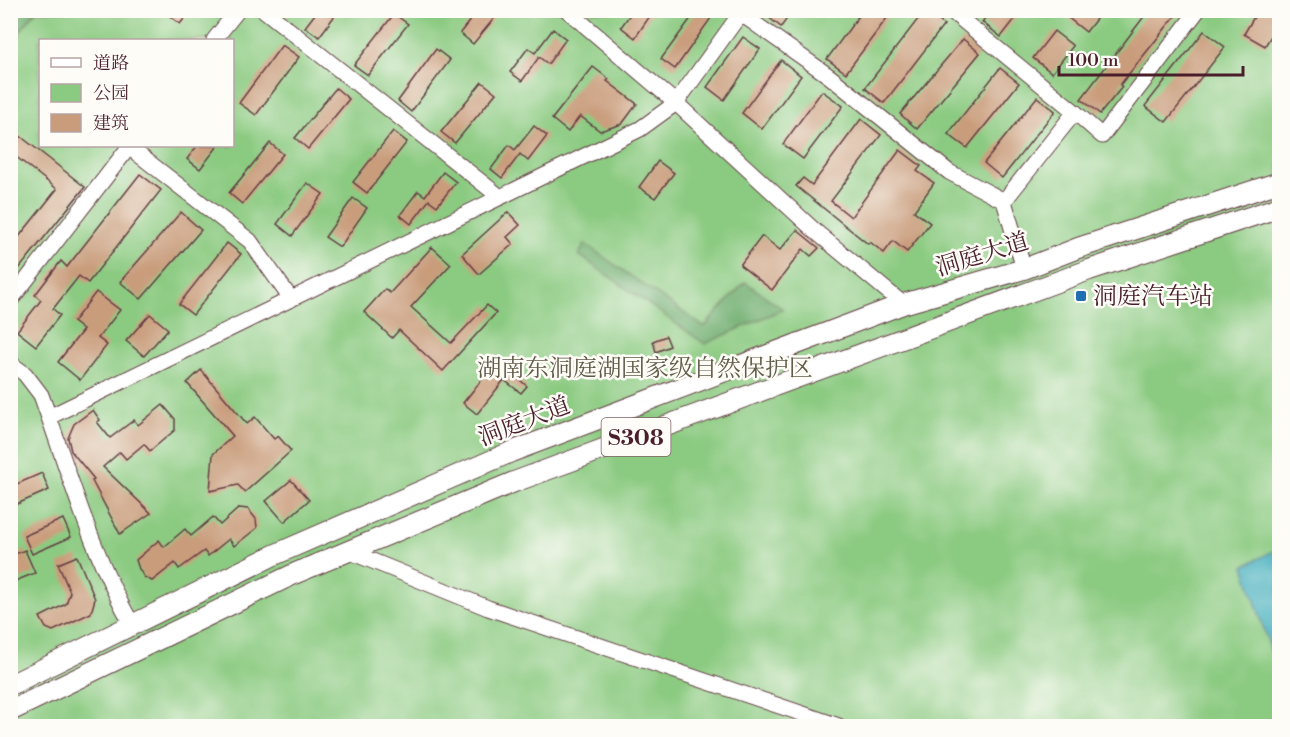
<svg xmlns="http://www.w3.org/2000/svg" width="1290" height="737" font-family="'Libre Bodoni','Noto Serif SC',serif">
  <rect width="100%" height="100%" fill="#fdfcf7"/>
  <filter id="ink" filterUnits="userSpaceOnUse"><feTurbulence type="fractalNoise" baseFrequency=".0167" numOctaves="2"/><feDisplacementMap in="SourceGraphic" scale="12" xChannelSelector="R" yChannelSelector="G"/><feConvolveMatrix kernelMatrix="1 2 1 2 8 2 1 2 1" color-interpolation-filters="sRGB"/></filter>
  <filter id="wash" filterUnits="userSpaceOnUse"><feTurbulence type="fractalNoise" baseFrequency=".008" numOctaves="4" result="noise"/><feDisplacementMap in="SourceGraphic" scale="24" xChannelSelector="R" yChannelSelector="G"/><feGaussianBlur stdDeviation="1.35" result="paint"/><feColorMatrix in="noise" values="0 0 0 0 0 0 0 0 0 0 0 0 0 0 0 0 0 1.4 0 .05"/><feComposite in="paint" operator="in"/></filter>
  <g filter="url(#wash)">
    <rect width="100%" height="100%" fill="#efe2c3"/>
    <path fill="#8bca81" stroke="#6a7456" stroke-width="1.5" fill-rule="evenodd" d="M10,11H1279V726H11ZM40,40H232V146H40Z"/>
    <g fill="#70ae6f" stroke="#5d664d" stroke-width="1.5">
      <path d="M11,10L36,11L11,43L10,11Z"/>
      <path d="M585,244L704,327L745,282L783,309L705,344L579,255Z"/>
    </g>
    <path fill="#3eacbc" stroke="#446674" stroke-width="1.5" d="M1279,548V677L1244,566Z"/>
    <g id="blocks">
      <g fill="#c99c7b">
        <path d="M162,10H191L180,24Z"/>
        <path d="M318,10H339L319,37L305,27Z"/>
        <path d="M478,10H501L473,44L460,33Z"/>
        <path d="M633,10H654L635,38L621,27Z"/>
        <path d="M697,10H701L711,18L675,69L661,59Z"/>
        <path d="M759,10H793L781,27Z"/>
        <path d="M863,10H893L846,73L827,59Z"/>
        <path d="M925,10L944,25L884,103L865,88Z"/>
        <path d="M991,10H1022L1001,37L982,22Z"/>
        <path d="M1070,10H1103L1086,32L1066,16Z"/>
        <path d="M1149,10H1180L1120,85L1122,87L1100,114L1081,99Z"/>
        <path d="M1258,10H1280V21L1265,46L1244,34Z"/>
        <path d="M394,14L408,24L368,75L354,65Z"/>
        <path d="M553,29L566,39L548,64L539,57L522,81L510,72L528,48L535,53Z"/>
        <path d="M1054,31L1073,46L1052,73L1033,58Z"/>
        <path d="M1204,31L1225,47L1166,122L1145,106Z"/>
        <path d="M743,37L760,49L724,100L707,87Z"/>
        <path d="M963,39L980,53L917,129L900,114Z"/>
        <path d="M282,45L299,57L256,115L239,103Z"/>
        <path d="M436,49L450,60L411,112L398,101Z"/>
        <path d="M781,60L801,76L762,129L742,113Z"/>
        <path d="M593,67L609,79L607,81L637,104L622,124L600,131L580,116L568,132L552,119Z"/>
        <path d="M1000,68L1019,83L967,148L948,134Z"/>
        <path d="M482,82L496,93L455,143L441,132Z"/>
        <path d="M336,88L349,99L308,149L295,138Z"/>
        <path d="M822,91L843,106L803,159L783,144Z"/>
        <path d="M1037,97L1055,111L1002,178L984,163Z"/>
        <path d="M861,119L881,135L831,201L851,217L900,150L921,166L917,171L934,183L914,211L930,223L907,252L893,241L884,253L870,242L868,244L796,186L803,178L812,185Z"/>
        <path d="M534,126L547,136L528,161L520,154L502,178L491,169L509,145L515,150Z"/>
        <path d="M10,128L85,187L10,280V248L57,189L10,152Z"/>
        <path d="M393,131L407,142L367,193L353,182Z"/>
        <path d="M270,143L283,154L242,204L229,193Z"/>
        <path d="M197,146H218L200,169L187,159Z"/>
        <path d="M658,161L674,173L655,198L639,187Z"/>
        <path d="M443,172L456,182L437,206L429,200L411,224L400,215L418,191L425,196Z"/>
        <path d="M140,174L161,190L88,283L79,276L53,309L60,315L36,346L17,331L41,300L35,295L61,261L67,267Z"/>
        <path d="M307,183L323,194L292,236L277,224Z"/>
        <path d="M353,198L367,208L340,247L325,237Z"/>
        <path d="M181,212L201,230L141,299L120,282Z"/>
        <path d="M508,212L520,225L507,237L513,244L479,274L462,254Z"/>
        <path d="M797,230L819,248L811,256L803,249L772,290L740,265L762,236L780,250Z"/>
        <path d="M227,243L241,254L193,315L179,304Z"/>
        <path d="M432,247L451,264L411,307L451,343L487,305L496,313L443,371L399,330L392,338L364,312L385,289L390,293Z"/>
        <path d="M96,292L120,310L98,338L107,345L80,380L58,362L83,330L73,322Z"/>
        <path d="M150,314L168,329L144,356L126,341Z"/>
        <path d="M666,336L670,346L656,352L653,341Z"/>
        <path d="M497,361L527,386L521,393L504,380L477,414L463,403Z"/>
        <path d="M201,370L247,424L255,417L274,439L278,436L291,451L245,492L238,485L210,491L213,454L233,436L187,383Z"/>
        <path d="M163,405L175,419V430L150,451L144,444L126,459L120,452L103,467L151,513L120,534L92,481L94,479L71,451L68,438L74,424L93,410L100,420L97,422L110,438L134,420L138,425Z"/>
        <path d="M42,473L49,490L10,507V487Z"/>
        <path d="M291,480L309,500L284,522L266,501Z"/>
        <path d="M239,508L248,509L256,519L257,528L234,546L229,539L208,556L204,551L179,569L175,563L152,581L144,577L139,569L136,560L159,540L164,547L185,529L191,536L213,517L220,525Z"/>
        <path d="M63,519L71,537L32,554L24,536Z"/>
        <path d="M25,550L35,573L10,583V556Z"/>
        <path d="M77,556L95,599L91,613L53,631L46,628L40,617L66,604L70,592L58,564Z"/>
      </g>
    </g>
  </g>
  <g filter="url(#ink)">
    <use href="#blocks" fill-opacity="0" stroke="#633c42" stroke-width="1.5"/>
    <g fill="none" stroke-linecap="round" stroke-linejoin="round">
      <defs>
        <g id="minor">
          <path d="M264,10L500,197"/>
          <path d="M567,10L676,103L743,10"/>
          <path d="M950,10L1075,112L1004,201L1024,269"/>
          <path d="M740,13L829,76L949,172L1004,201"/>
          <path d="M214,40L238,10"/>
          <path d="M1075,112L1102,136L1198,10"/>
          <path d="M10,301L129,147L250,241L291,299"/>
          <path d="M10,363L25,374L41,395C69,472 92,555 133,626"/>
          <path d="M49,417L640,129L676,103L815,231L903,304"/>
          <path d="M348,551L488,608L839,726"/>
        </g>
        <g id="major">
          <path d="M10,685L274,555L511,452L903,304L1024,269L1078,248L1280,182"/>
          <path d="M10,711L296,573L514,482L1089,270L1280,207"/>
        </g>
      </defs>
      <use href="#minor" stroke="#633c42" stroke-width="17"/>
      <use href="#major" stroke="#633c42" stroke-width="22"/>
      <use href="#minor" stroke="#fff" stroke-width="15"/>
      <use href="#major" stroke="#fff" stroke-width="20"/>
    </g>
  </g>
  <rect fill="#1f6fb2" stroke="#fdfcf7" stroke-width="2" x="1075" y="290" width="12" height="12" rx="3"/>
  <g text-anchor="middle" stroke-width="5" stroke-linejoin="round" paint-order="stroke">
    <rect fill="#fdfcf7" stroke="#806168" stroke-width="1.5" x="601.5" y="418" width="69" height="38" rx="4.5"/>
    <g font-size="22" font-weight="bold" fill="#4a1f2b">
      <text x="636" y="445">S308</text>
    </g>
    <g font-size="24" fill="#4a1f2b" stroke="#fdfcf7">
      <text transform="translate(982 254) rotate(-17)" y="8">洞庭大道</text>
      <text transform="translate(524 421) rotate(-21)" y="8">洞庭大道</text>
    </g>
    <g font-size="24" fill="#4a1f2b" stroke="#fdfcf7" text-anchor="start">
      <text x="1093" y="304">洞庭汽车站</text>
    </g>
    <g font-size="24" fill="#615b49" stroke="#fdfcf7">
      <text x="645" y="376">湖南东洞庭湖国家级自然保护区</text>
    </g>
  </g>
  <rect width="1290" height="737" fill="none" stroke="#fdfcf7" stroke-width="36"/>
  <rect x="39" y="39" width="195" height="108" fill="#fdfcf7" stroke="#b5a4a5" stroke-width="1.5"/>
  <rect x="51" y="58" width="30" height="9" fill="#ffffff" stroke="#b5a4a5" stroke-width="1.5"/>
  <text x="93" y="69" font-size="18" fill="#4a1f2b">道路</text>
  <rect x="51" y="84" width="30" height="18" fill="#8bca81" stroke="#b5a4a5" stroke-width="1.5"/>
  <text x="93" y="99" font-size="18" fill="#4a1f2b">公园</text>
  <rect x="51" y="114" width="30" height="18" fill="#c99c7b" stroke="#b5a4a5" stroke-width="1.5"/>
  <text x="93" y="129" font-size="18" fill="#4a1f2b">建筑</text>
  <path d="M1059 66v9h184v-9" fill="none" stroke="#4a1f2b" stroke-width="3"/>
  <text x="1068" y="66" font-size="18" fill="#4a1f2b" stroke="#fdfcf7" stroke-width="4.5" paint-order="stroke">100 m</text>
</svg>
